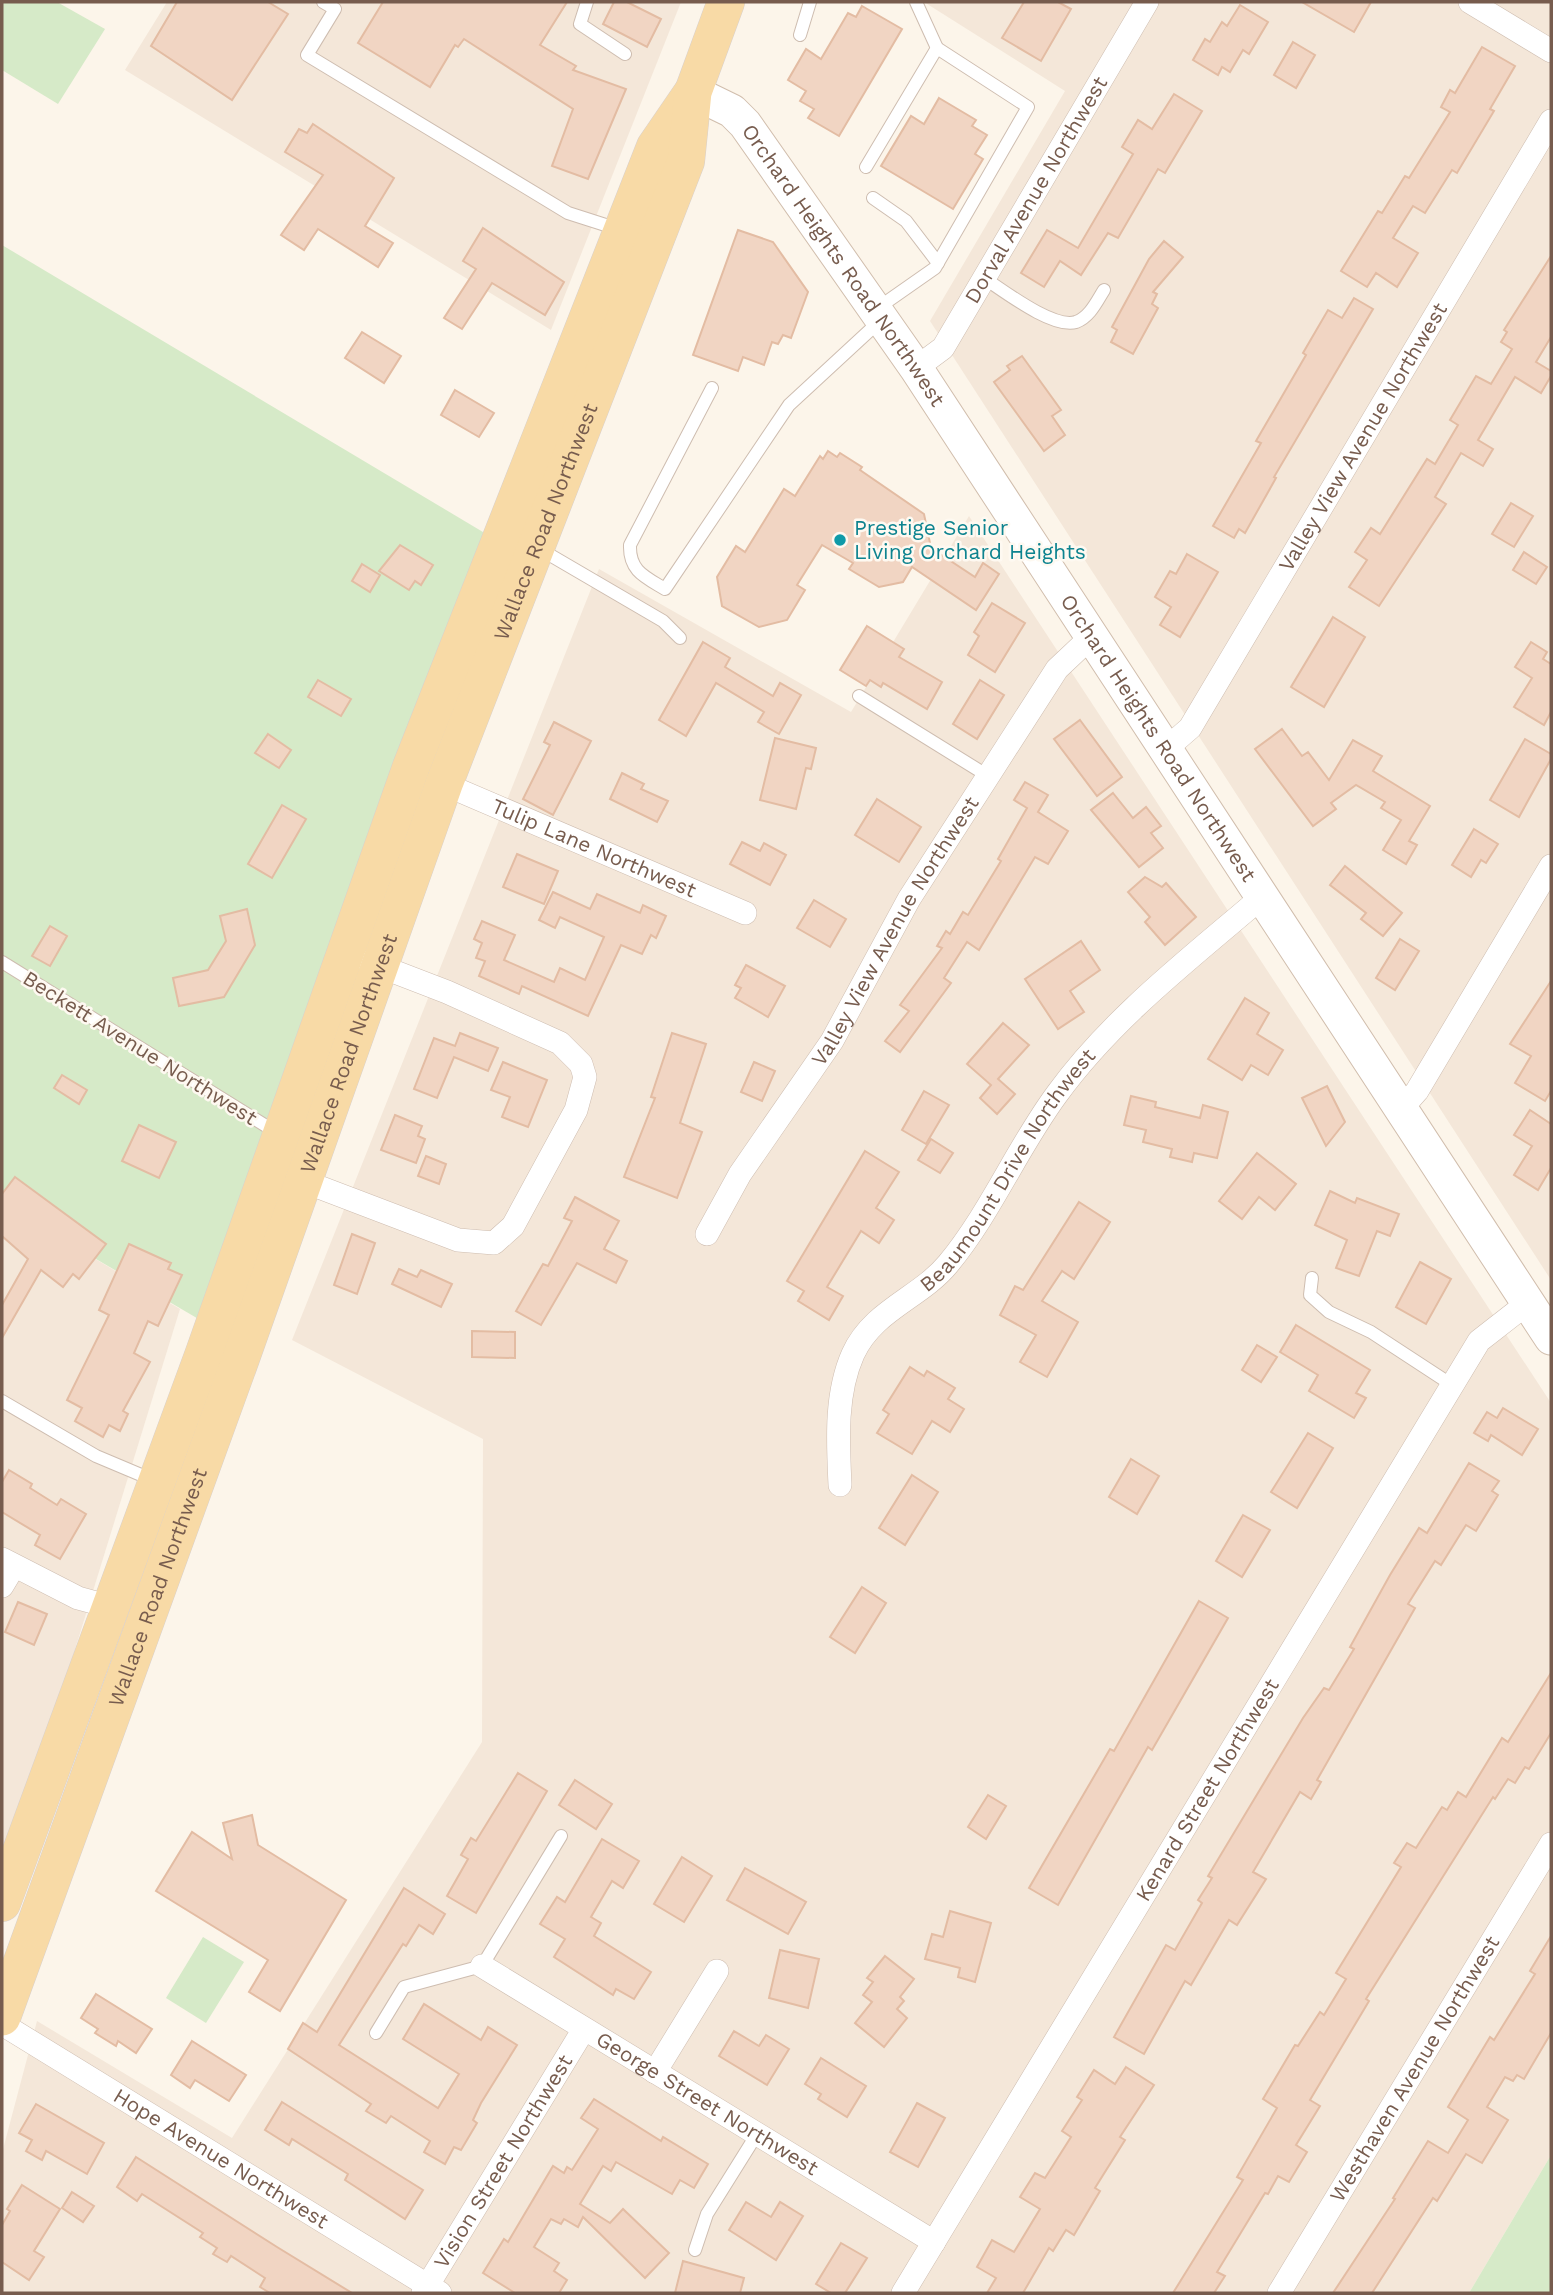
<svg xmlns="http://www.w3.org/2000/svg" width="1553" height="2295" font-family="'Work Sans',sans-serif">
  <rect width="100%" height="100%" fill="#fcf5ea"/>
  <g fill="#f4e7d9">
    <path d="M167,2H681L551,330L125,70Z"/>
    <path d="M924,2H1551V1280L930,321L1065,91Z"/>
    <path d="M969,516L1551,1403V2155L1469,2293H2V2153L37,2021L232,2138L482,1742L483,1439L292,1340L599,569L851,712Z"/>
    <path d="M2,1204L180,1309L2,1886Z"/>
  </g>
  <g fill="#d6eac8">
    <path d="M2,2H57L105,29L58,104L2,70Z"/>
    <path d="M2,245L493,538L219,1331L2,1204Z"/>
    <path d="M203,1937L244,1962L206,2023L166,1998Z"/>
    <path d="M1551,2155V2293H1469Z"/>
  </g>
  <g fill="#f1d5c3" stroke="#e3bca3" stroke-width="2">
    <path d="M177,2H268L288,14L232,100L151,46Z"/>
    <path d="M383,2H567L540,45L576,66L573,70L626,89L588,179L552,166L573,109L464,39L458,47L455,45L430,87L358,43Z"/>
    <path d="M614,2H627L661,19L647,47L603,24Z"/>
    <path d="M1024,2H1058L1071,9L1041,61L1002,38Z"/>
    <path d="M1302,2H1371L1354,32Z"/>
    <path d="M1240,5L1268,22L1249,54L1243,50L1230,72L1222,67L1218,75L1193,60L1205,39L1210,42L1222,22L1227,26Z"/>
    <path d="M862,6L902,29L839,136L808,118L814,109L800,101L806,91L788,80L806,49L821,59L848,13L856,17Z"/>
    <path d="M1293,42L1315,55L1296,88L1274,75Z"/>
    <path d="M1482,47L1515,66L1490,109L1494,111L1457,173L1452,170L1425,213L1413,206L1393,238L1418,253L1397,287L1376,273L1367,287L1341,271L1378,211L1382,213L1405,176L1409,178L1450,112L1441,107L1450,90L1455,93Z"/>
    <path d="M1174,94L1202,111L1165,173L1158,169L1118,238L1108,233L1081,275L1060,261L1044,287L1021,273L1047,230L1078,248L1133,154L1122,147L1138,120L1152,129Z"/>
    <path d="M939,98L976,120L972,126L987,135L975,154L983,159L953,209L881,166L911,116L924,124Z"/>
    <path d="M313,124L394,178L365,226L393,243L378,267L318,229L304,250L281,235L323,175L285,152L299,129L307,133Z"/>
    <path d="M483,228L564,282L545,315L492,283L462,329L444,318L476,269L463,261Z"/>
    <path d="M738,230L773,242L808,292L791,338L783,335L778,344L772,342L764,365L743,357L738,371L693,355Z"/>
    <path d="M1164,241L1183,257L1153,292L1157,294L1152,304L1158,308L1133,354L1111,342L1117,330L1112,327L1149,259Z"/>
    <path d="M1551,256V337L1536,362L1551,371V376L1541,393L1515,377L1478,440L1493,449L1483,466L1461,453L1435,497L1446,504L1379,606L1349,587L1367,560L1355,552L1371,528L1380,534L1427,459L1435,464L1458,425L1450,420L1476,376L1491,384L1512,349L1501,342L1507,332L1504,330Z"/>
    <path d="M1354,298L1373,309L1274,477L1276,478L1245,533L1239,529L1234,538L1213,526L1261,443L1256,441L1306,355L1303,353L1328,310L1342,318Z"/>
    <path d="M362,332L401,356L384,383L345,358Z"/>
    <path d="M1022,356L1061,410L1052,416L1065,435L1044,451L994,382L1010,370L1007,366Z"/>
    <path d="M455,390L494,413L479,437L441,415Z"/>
    <path d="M828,451L837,457L840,453L862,467L860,470L924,514L931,548L975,577L983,563L999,574L976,610L912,567L903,582L879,587L849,569L853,563L822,545L797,585L805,590L787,620L759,627L722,606L717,577L736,546L745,552L784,489L795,496L820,456L823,459Z"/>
    <path d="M1511,503L1533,516L1514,547L1492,534Z"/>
    <path d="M400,545L433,565L421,585L415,581L409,590L379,571Z"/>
    <path d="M1524,552L1547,567L1536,584L1513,570Z"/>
    <path d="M1187,554L1218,572L1180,637L1160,625L1171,607L1155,597L1170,571L1176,574Z"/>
    <path d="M362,564L380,575L370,592L352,581Z"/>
    <path d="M992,603L1025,623L995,672L968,655L979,636L974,632Z"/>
    <path d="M1333,617L1365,637L1324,707L1291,687Z"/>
    <path d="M867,626L904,649L899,657L942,682L927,709L883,683L881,687L870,680L866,686L840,670Z"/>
    <path d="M703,642L730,658L725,667L773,696L780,683L801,695L779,734L758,722L764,712L716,683L686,736L659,720Z"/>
    <path d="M1531,642L1547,652L1543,659L1551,664V712L1544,725L1514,707L1532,678L1515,667Z"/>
    <path d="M318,680L351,699L341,716L308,697Z"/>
    <path d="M980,680L1004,695L977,739L953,724Z"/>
    <path d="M1080,720L1122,777L1097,796L1054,739Z"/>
    <path d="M554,722L591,741L553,815L523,799L550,745L544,742Z"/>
    <path d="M1282,729L1302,756L1308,752L1329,780L1353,740L1382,756L1373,771L1430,806L1409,841L1417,845L1406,864L1383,850L1401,820L1381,808L1385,802L1356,785L1331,803L1336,809L1313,826L1255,749Z"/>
    <path d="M268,734L291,750L279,768L255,753Z"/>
    <path d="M775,738L816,748L811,769L806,768L796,809L760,800Z"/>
    <path d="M1525,739L1551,754V759L1519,817L1490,800Z"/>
    <path d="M622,773L644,784L641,789L668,801L657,822L610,799Z"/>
    <path d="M1025,782L1048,795L1038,812L1068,831L1048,864L1035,857L979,950L967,942L944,978L951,983L900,1052L885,1041L909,1011L900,1005L942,948L937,946L946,931L950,934L963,912L968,915L1001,861L998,859L1027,808L1014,800Z"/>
    <path d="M1113,793L1133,818L1146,807L1161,826L1151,833L1163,848L1139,867L1091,810Z"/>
    <path d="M877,799L921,827L899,862L855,835Z"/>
    <path d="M282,805L306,819L272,878L248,864Z"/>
    <path d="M1474,829L1498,844L1486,863L1481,860L1471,877L1452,865Z"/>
    <path d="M742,842L760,851L764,843L786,855L770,885L730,864Z"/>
    <path d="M517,854L558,871L544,904L503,887Z"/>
    <path d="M1345,866L1402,913L1383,936L1361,919L1366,913L1330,885Z"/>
    <path d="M1145,877L1162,887L1166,883L1196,917L1165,945L1145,922L1150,917L1128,892Z"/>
    <path d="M553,892L590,909L597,894L640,913L643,905L666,916L656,938L651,935L642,954L621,945L588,1016L522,986L519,994L479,976L485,961L476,958L482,943L474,939L482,921L515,935L504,960L554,982L560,968L585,980L604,937L560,917L555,928L539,920Z"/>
    <path d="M814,900L846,919L830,947L797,928Z"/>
    <path d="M247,909L255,945L224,997L179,1006L173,978L208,970L226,941L220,916Z"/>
    <path d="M50,926L67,936L50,966L32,956Z"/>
    <path d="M1400,939L1419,951L1395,990L1376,978Z"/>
    <path d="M1081,941L1100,970L1070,991L1084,1012L1058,1029L1025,979Z"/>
    <path d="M746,965L785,986L768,1017L735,998L741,988L735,985Z"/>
    <path d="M1551,981V1091L1545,1101L1515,1083L1531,1056L1510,1044Z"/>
    <path d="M1245,998L1269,1013L1257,1034L1283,1050L1268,1075L1251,1065L1242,1080L1208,1059Z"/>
    <path d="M1003,1023L1029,1045L998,1079L1015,1094L997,1114L980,1098L991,1085L967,1064Z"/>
    <path d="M460,1033L498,1048L488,1071L454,1057L437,1098L414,1089L434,1038L455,1046Z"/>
    <path d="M672,1033L706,1044L680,1123L702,1132L677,1198L624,1177L655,1098L651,1097Z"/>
    <path d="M503,1062L547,1080L528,1127L502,1117L510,1097L491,1090Z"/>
    <path d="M754,1062L775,1071L762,1101L741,1092Z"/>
    <path d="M62,1075L87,1090L79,1104L54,1088Z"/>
    <path d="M1327,1086L1345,1122L1326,1146L1302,1098Z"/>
    <path d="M924,1091L949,1105L926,1144L902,1130Z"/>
    <path d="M1131,1096L1156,1102L1155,1107L1200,1118L1203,1105L1228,1112L1217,1158L1194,1153L1192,1162L1170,1157L1172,1149L1143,1142L1146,1130L1124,1125Z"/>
    <path d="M1530,1110L1551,1124V1168L1538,1190L1514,1175L1532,1146L1514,1135Z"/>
    <path d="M395,1115L422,1126L418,1136L425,1139L416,1163L381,1150Z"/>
    <path d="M139,1125L176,1142L159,1178L122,1161Z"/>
    <path d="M931,1139L953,1153L940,1173L918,1160Z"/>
    <path d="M865,1151L899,1172L876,1208L894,1220L879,1243L861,1231L827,1287L843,1296L829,1320L798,1301L804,1291L787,1281Z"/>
    <path d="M1257,1153L1296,1184L1275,1210L1259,1197L1242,1219L1219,1201Z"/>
    <path d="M426,1156L446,1164L439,1184L418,1176Z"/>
    <path d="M15,1177L106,1244L79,1279L73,1274L63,1287L41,1270L2,1338V1305L28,1259L2,1236V1194Z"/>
    <path d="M1330,1191L1355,1203L1357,1198L1399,1214L1390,1236L1377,1231L1359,1276L1336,1268L1347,1240L1315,1225Z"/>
    <path d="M575,1197L619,1221L604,1249L627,1261L616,1283L577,1263L541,1325L516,1311L543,1264L548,1266L572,1221L564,1218Z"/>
    <path d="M1079,1202L1110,1222L1074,1279L1062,1271L1042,1301L1078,1322L1047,1377L1020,1362L1036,1335L1000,1315L1015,1286L1023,1290Z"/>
    <path d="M352,1234L375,1243L357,1294L334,1285Z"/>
    <path d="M129,1244L171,1263L168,1269L182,1275L158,1326L148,1321L134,1353L150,1362L123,1411L128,1414L120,1431L109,1425L103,1437L75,1421L82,1408L67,1400L109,1315L99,1310Z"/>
    <path d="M1420,1262L1451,1279L1426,1324L1396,1307Z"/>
    <path d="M399,1269L417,1277L421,1270L452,1284L441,1307L392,1284Z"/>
    <path d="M1296,1325L1370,1370L1356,1393L1366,1398L1354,1418L1309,1391L1318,1375L1280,1352Z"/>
    <path d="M472,1331L515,1332V1358L472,1357Z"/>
    <path d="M1257,1345L1277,1357L1261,1382L1242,1370Z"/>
    <path d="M910,1367L924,1376L927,1371L955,1388L948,1399L964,1409L950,1432L932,1421L912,1454L877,1433L889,1414L883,1410Z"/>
    <path d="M1503,1408L1538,1429L1522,1455L1491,1435L1488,1441L1474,1433L1487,1412L1497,1418Z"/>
    <path d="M1308,1433L1333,1448L1297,1508L1271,1492Z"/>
    <path d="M1131,1459L1159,1476L1137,1514L1109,1497Z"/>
    <path d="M1469,1463L1499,1481L1492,1491L1498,1495L1476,1531L1466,1525L1441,1565L1435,1561L1408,1604L1415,1608L1317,1780L1321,1782L1311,1799L1300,1792L1253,1872L1266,1879L1237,1925L1229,1920L1191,1985L1185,1981L1144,2054L1114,2037L1166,1945L1175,1950L1202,1903L1198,1900L1212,1878L1208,1876L1303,1718L1324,1688L1329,1690L1354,1649L1350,1647L1390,1575L1419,1528L1427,1533Z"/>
    <path d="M9,1470L32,1484L30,1488L57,1505L61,1499L86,1514L60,1559L35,1545L40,1535L2,1512V1482Z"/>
    <path d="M912,1475L938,1492L905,1545L879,1528Z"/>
    <path d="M1243,1515L1270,1530L1242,1577L1216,1561Z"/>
    <path d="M862,1587L886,1603L855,1653L830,1637Z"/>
    <path d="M1199,1601L1228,1618L1152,1750L1148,1747L1058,1905L1029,1888L1110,1749L1114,1751Z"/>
    <path d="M18,1602L47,1614L34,1645L5,1632Z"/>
    <path d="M1551,1673V1733L1529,1769L1525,1767L1515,1783L1508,1779L1495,1799L1493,1797L1366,1999L1369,2001L1310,2100L1320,2106L1296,2145L1307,2152L1289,2182L1278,2176L1268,2194L1265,2193L1217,2272L1225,2276L1214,2293H1173L1243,2180L1237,2177L1277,2108L1263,2099L1295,2045L1298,2046L1320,2012L1324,2015L1346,1979L1336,1973L1401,1867L1394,1863L1407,1843L1416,1848L1442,1807L1447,1810L1458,1792L1466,1797L1502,1738L1508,1742Z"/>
    <path d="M518,1773L547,1791L476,1913L447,1896L468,1859L461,1855L471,1838L476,1841Z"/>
    <path d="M575,1780L612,1804L596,1829L559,1805Z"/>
    <path d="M988,1795L1006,1806L986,1839L968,1827Z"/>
    <path d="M252,1815L258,1845L346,1900L280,2011L249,1992L268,1960L156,1891L192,1832L232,1859L223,1823Z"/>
    <path d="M602,1839L639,1861L623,1888L612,1881L591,1917L601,1923L594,1936L651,1972L634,1999L616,1989L613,1995L554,1957L565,1939L540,1924L557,1897L565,1902Z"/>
    <path d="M682,1857L712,1876L684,1922L654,1904Z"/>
    <path d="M745,1868L806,1902L788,1934L727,1900Z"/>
    <path d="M404,1888L445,1914L433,1934L419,1925L406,1946L403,1944L339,2045L438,2108L459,2074L403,2039L424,2004L481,2040L488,2027L517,2045L481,2103L473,2120L477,2123L461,2150L454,2147L445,2164L424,2152L430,2141L391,2116L386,2123L366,2111L371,2104L288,2049L303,2023L317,2032Z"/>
    <path d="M950,1911L991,1923L975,1982L958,1977L960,1968L925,1959L932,1934L943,1937Z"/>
    <path d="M1551,1936V2033L1524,2079L1517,2075L1513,2081L1505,2077L1487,2107L1508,2120L1482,2163L1466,2154L1437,2201L1433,2198L1372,2293H1333L1395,2199L1393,2198L1428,2141L1448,2153L1468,2120L1448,2107L1490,2037L1494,2040L1535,1974L1530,1971Z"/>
    <path d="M780,1950L819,1959L808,2008L769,1998Z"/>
    <path d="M885,1956L914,1979L900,1997L904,2001L897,2009L907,2018L884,2047L855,2023L872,2002L863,1995L873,1982L867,1978Z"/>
    <path d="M96,1994L152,2029L136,2053L118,2041L116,2046L95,2033L98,2029L81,2018Z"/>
    <path d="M734,2031L759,2046L766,2035L789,2049L767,2085L719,2056Z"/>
    <path d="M192,2041L246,2075L229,2101L195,2080L190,2088L171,2075Z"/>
    <path d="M821,2058L866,2086L847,2117L818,2099L821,2094L805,2084Z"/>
    <path d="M1126,2067L1154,2085L1120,2137L1125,2140L1095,2188L1100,2191L1074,2235L1066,2230L1053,2251L1049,2248L1023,2293H987L996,2278L977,2267L992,2240L1014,2252L1040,2209L1020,2197L1035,2173L1045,2178L1071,2137L1062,2131L1082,2100L1077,2097L1094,2070L1115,2084Z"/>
    <path d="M594,2099L661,2141L663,2137L708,2164L694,2188L680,2180L672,2194L616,2162L611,2171L603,2166L580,2204L610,2223L623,2209L669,2253L645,2278L583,2217L578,2227L564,2219L561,2224L551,2219L534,2247L559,2263L554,2271L567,2280L559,2293H515L483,2273L504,2239L508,2242L553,2166L564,2173L567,2167L572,2170L598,2129L581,2118Z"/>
    <path d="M282,2102L423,2190L405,2219L345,2180L348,2174L292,2139L289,2145L265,2130Z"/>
    <path d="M917,2103L945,2118L918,2167L890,2152Z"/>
    <path d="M36,2104L104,2143L87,2174L46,2151L42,2160L26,2151L32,2140L19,2133Z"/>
    <path d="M136,2157L277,2247L352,2293H270L260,2287L265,2278L231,2256L227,2262L213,2254L217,2248L200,2237L203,2233L142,2194L137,2201L117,2187Z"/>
    <path d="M22,2185L60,2209L34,2251L44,2257L29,2280L2,2262V2225L10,2211L7,2209Z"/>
    <path d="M72,2192L94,2206L83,2222L62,2208Z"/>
    <path d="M746,2202L771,2217L780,2202L803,2216L776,2260L729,2230Z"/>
    <path d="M841,2243L867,2258L845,2293H831L816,2284Z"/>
    <path d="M683,2261L744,2278L740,2293H675Z"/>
  </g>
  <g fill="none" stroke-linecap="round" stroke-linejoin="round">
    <defs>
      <g id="lane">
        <path d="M323,2L335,9L307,55L568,213L618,229"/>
        <path d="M587,2L580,24L625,54"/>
        <path d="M916,2L937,48"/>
        <path d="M800,35L810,2"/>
        <path d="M866,167L937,48L1028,107L935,268L875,310"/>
        <path d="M873,198L906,221L938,263"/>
        <path d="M984,278C1004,291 1053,329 1076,322C1090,317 1097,301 1104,290"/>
        <path d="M712,388L630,545C629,571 645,577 665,589L789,405L881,320"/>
        <path d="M538,548L663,621L680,638"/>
        <path d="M859,696L988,776"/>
        <path d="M2,962L279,1134"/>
        <path d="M1312,1278L1310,1295L1329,1312L1371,1332L1452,1385"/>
        <path d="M2,1401L96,1456L153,1480"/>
        <path d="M376,2033L404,1987L482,1966L561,1836"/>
        <path d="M695,2250L707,2214L757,2134"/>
      </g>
      <g id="street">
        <path d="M1470,2L1551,51"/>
        <path id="s1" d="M916,368L943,348L1147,2"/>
        <path id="s2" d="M1167,748L1190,728L1551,121"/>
        <path id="s3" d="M444,784L745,913"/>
        <path d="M1402,1108L1417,1091L1551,866"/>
        <path d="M303,1181L458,1240L494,1243L513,1226L576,1110L585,1077L581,1064L560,1043L447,992L369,962"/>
        <path id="s4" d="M707,1234L740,1174L832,1041L909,899L1057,669L1092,636"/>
        <path id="s5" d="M840,1485C838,1442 835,1394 853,1354C873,1310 920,1298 948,1264C991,1212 1017,1148 1057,1094C1113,1017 1191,958 1263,896"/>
        <path d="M2,1559L78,1598L111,1607"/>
        <path d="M2,1586L14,1566"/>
        <path id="s6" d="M482,1966L934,2242"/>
        <path id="s7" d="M2,2024L440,2293"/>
        <path d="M655,2072L717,1971"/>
        <path id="s8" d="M423,2293L584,2029"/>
        <path id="s9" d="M903,2293L1479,1341L1529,1302"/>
        <path id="s10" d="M1279,2293L1551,1844"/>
      </g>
      <g id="secondary">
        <path id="s11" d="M693,92L732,111L745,124L916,368L1551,1338"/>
      </g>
      <g id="primary">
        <path d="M2,1903L204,1353L411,767L655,147L692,93"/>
        <path id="s12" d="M2,2017L241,1358L444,784L686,161L693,92L726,2"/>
      </g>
    </defs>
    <use href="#lane" stroke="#cebdb0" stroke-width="14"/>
    <use href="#street" stroke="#cebdb0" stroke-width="24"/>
    <use href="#secondary" stroke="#d1bead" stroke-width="35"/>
    <use href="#primary" stroke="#d9d1cd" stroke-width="38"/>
    <use href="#lane" stroke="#fff" stroke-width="12"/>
    <use href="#street" stroke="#fff" stroke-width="23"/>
    <use href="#secondary" stroke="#fff" stroke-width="33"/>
    <use href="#primary" stroke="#f8daa6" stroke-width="37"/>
  </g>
  <circle fill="#0f9aa8" stroke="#fef9f1" stroke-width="2.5" cx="840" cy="540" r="7"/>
  <g text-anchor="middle" stroke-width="5" stroke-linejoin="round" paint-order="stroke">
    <g font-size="21" fill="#775c4e" stroke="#fef9f1">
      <text dy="7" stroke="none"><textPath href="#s1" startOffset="217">Dorval Avenue Northwest</textPath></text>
      <text dy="7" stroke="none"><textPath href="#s11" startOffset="234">Orchard Heights Road Northwest</textPath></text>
      <text dy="7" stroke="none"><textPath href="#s2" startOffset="369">Valley View Avenue Northwest</textPath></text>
      <text dy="7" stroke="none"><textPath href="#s12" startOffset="1591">Wallace Road Northwest</textPath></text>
      <text dy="7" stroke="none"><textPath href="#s11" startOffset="802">Orchard Heights Road Northwest</textPath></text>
      <text dy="7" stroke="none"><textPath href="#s3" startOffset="163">Tulip Lane Northwest</textPath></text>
      <text dy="7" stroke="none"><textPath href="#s4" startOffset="357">Valley View Avenue Northwest</textPath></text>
      <text transform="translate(140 1048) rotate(32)" y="7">Beckett Avenue Northwest</text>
      <text dy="7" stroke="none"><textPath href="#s12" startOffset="1024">Wallace Road Northwest</textPath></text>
      <text dy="7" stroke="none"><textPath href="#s5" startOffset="376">Beaumount Drive Northwest</textPath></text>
      <text dy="7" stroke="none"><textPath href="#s12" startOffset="457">Wallace Road Northwest</textPath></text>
      <text dy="7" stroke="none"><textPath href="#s9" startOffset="588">Kenard Street Northwest</textPath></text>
      <text dy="7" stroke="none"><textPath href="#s10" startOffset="262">Westhaven Avenue Northwest</textPath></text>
      <text dy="7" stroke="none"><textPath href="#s6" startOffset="264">George Street Northwest</textPath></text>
      <text dy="7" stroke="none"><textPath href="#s7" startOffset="257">Hope Avenue Northwest</textPath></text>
      <text dy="7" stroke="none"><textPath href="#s8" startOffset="154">Vision Street Northwest</textPath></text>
    </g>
    <g font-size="21" fill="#0d838f" stroke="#fef9f1" text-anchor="start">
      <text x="854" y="535">Prestige Senior<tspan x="854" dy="24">Living Orchard Heights</tspan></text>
    </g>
  </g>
  <rect width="1553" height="2295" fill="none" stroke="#775c4e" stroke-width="7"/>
</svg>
